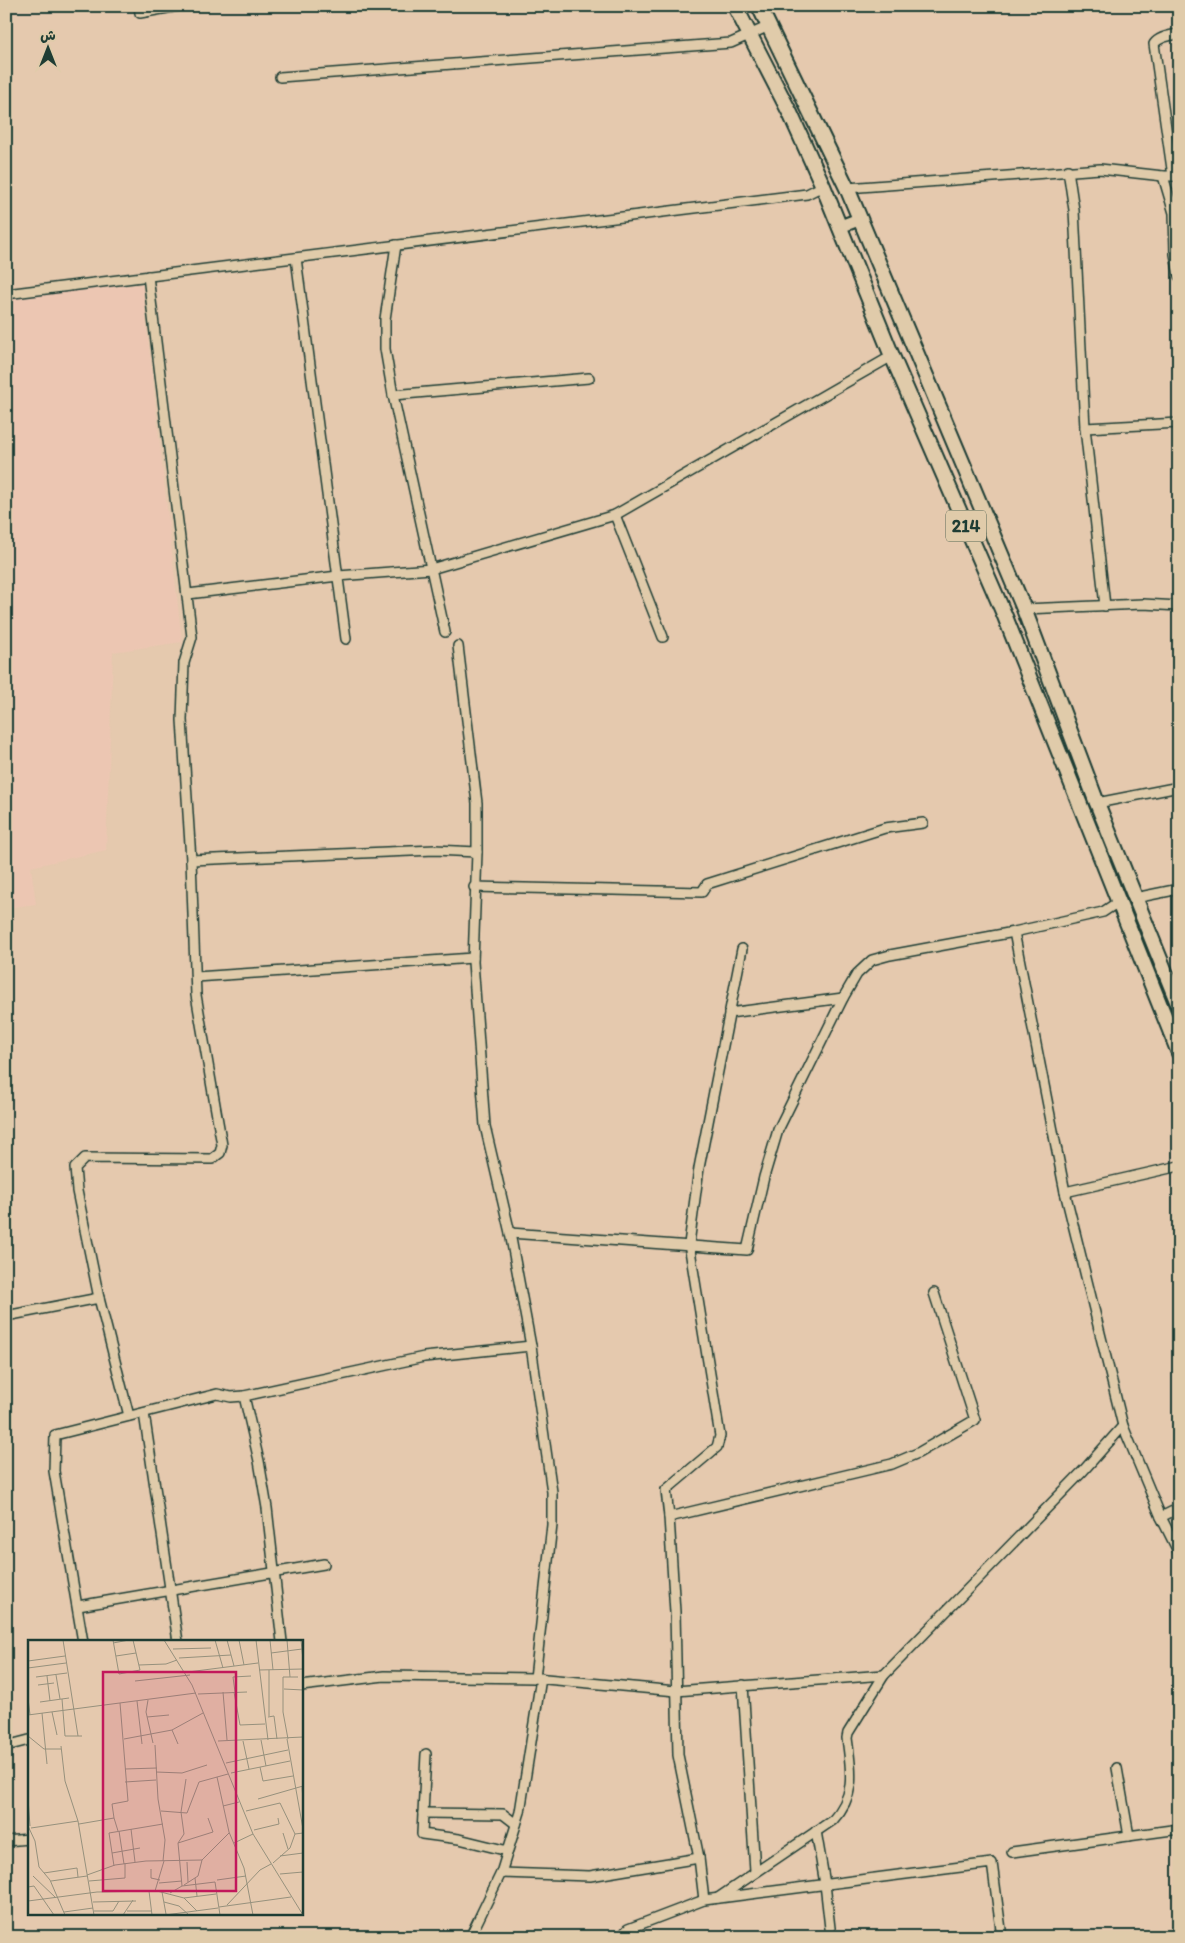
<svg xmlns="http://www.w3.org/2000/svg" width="1185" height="1943" font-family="Itim,'Playpen Sans Arabic',sans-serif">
  <rect width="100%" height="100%" fill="#e5c9ae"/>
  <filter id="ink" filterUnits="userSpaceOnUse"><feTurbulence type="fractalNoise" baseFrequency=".02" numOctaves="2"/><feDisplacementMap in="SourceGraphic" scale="10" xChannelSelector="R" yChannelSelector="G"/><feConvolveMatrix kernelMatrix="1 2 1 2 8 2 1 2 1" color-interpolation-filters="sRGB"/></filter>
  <g filter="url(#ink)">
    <path fill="#ecc6b2" d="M142,284L182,642L113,652L106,850L31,867L36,904L6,908V414L8,413L6,395V298Z"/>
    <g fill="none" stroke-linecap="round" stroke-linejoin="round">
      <defs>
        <g id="minor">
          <path d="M139,6L140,13L179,6"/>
          <path d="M280,77L731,43L769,26"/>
          <path d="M1068,170L1074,210L1085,428L1105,606"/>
          <path d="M1163,176L1174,213L1175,254L1179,276"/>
          <path d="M1173,176L1154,44C1159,37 1170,35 1179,34"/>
          <path d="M847,188L1100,169L1163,176H1179"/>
          <path d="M396,245L385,319V349L393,395L445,632"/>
          <path d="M296,258L346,639"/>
          <path d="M6,294L807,194L823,186"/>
          <path d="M393,395L589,378"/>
          <path d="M1085,428L1179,423"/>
          <path d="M615,515L663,637"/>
          <path d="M188,594L338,576L431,569L615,515L892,356"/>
          <path d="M1024,609L1143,604L1179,606"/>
          <path d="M458,646L477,803V852L473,962L485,1126L510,1233L531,1346L552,1492V1525L535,1678"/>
          <path d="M1097,803L1179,787"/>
          <path d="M191,860L435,850L477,852"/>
          <path d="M474,887L702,892L707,884L885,828L923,823"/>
          <path d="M1135,898L1179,889"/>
          <path d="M1014,932L1065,1192L1123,1426L1161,1517L1179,1553"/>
          <path d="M196,977L473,958"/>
          <path d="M729,1013L843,998"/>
          <path d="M1065,1192L1179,1166"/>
          <path d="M510,1233L747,1250L764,1177L778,1130L843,998L857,974L872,960L890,955L1014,932L1103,912L1118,902"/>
          <path d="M99,1298L77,1191L75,1168L85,1158L212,1159L220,1153L222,1145L196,995L191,860L182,720L184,663L192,637L148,276"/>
          <path d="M6,1316L99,1298L129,1416"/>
          <path d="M244,1396L259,1461L267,1508L282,1642"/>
          <path d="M144,1413L178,1642"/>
          <path d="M669,1517L666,1490L717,1447L720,1436L689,1244L699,1168L742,949"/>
          <path d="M1161,1517L1179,1508"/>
          <path d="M78,1606L324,1564"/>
          <path d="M83,1642L54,1471L55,1435L217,1394L231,1397L244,1396L424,1357L531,1346"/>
          <path d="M743,1685L755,1871"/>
          <path d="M301,1686L384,1676L535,1678L676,1691L884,1675"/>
          <path d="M6,1746L29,1740"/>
          <path d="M426,1754L422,1834L459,1839L508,1851"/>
          <path d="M1117,1768L1129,1836"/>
          <path d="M423,1813L503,1814L516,1824"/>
          <path d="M816,1831L825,1884L831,1937"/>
          <path d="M6,1841L29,1839"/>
          <path d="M1012,1852L1179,1829"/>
          <path d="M501,1873L590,1876L699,1858"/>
          <path d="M718,1898L833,1820C857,1794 851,1770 847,1738L848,1733L884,1675L1083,1471L1123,1426"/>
          <path d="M704,1900L699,1858L678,1755L675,1612L669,1517L892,1464L918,1453L975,1420L934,1293"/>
          <path d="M470,1937L501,1873L520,1812L541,1678"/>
          <path d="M621,1937L628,1929L704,1900L992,1863L1002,1937"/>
        </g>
        <path id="secondary" d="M839,227L860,219"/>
        <g id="trunk">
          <path d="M735,6L790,113L823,186L892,356L1004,614L1179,1053"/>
          <path d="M759,6L847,188L1024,609L1097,803L1179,1006"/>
        </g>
      </defs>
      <use href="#minor" stroke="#1f3d34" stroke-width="12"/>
      <use href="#secondary" stroke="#1f3d34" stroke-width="16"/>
      <use href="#trunk" stroke="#1f3d34" stroke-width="18"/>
      <use href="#minor" stroke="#e0cbaa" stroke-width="9"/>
      <use href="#secondary" stroke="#e0cbaa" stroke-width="12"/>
      <use href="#trunk" stroke="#e0cbaa" stroke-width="14"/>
    </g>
  </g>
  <g text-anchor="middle" stroke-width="4" stroke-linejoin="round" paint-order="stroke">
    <rect fill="#e0cbaa" stroke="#596857" stroke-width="1" x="946" y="510.5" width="40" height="31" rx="4"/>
    <g font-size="18" font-weight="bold" fill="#1f3d34">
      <text x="966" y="532">214</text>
    </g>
  </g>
  <g transform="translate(28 1640)">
    <rect width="275" height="275" fill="#e5c9ae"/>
    <path fill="none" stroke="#96917d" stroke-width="1" d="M35,0L50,96M85,0L91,34L112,30L105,0M136,0L164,45L225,194L275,275M187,0L195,28M199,0L206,26M211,0L216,25M228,0L240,100M242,0L245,30M259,0L262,37M273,0L275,20M85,3L101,0M145,9L183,8M243,13L274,9M88,16L108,13M151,18L203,15M0,21L37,16M111,25L138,24L149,20M0,28L38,23M231,30L275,29M241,30V76M160,32L230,23M28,35L32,59M19,36L22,61M8,37L39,33M107,41L162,35M10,45L26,43M256,49L275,50M195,52L199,100M206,52L212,85L237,84M207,52L205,37L223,36M170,54L219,52M0,58L2,75M34,59L37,96H54M120,60L118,72L125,103M109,61L114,104M12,62L41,58M24,72L29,95M14,73L19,124M0,75L168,53M119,77L141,75M240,77L246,76L249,99M144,90L150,104M0,96L16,109H33M96,99L144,90L175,73M259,99L275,189M260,99L255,72V37H270M233,100L238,126M190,101L275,97M215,101L221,129M127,105L130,159L137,200L135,221M33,106L37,141L50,181M198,123L260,110M232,127L235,141L265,136M97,129L129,128M128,132L154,133L179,125M203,133L262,121M189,137L201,192L216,228L225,275M97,142L128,140M274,146L275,161M0,158L2,186M230,159L275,146M195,166L211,162M133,171L159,173L171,142L200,134M218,171L252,163L267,194M86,178L84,164L100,161L92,63M51,184L86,178L90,191M0,186L7,201L11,227L22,240L37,275M3,188L50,181L66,275M103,189L107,222M226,190L251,184L250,178M91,191L96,224M255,193L260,209M150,203L156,194L153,172L158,139M206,203L225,194M84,213L112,208M252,216L275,213M159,222L160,242M245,223L262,208L267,194L275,193M86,226L81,193L135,184M123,229V238L132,240M16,233L49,228L50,237M252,234L275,232M59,235L87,225L118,221L174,220M5,236L28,258M167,238L169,256M189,240L218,236M23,241L59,236M61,241L97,238V223M131,243L154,241M156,245L170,236L174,220L201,193M154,246L150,203L185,192L180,178M0,247L6,246L26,275M121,251L124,275M127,251L136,221M134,252L138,274M142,253L154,246L187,242L192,275M156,258L188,254M0,261L69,252L129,251L156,258L169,271M65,262L108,261M136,262L151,266L161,275M199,265L232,230L243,224M191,267L263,257M66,271H85L91,261M99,271H123M36,272L65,268M95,275L105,260M137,275L190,268"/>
    <path fill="#c2185b" fill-opacity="0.15" stroke="#c2185b" stroke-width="2.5" d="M75,32H208V251H75Z"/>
    <rect width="275" height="275" fill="none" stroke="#1f3d34" stroke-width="2.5"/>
  </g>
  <rect width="1185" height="1943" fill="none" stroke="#e0cbaa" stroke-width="25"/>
  <rect x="12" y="12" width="1160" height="1918" fill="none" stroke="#1f3d34" stroke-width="2" filter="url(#ink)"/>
  <g transform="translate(48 48)" stroke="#e0cbaa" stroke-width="4" paint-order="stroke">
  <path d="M0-4L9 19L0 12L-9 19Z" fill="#1f3d34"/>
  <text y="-8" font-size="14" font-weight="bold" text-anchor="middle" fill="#1f3d34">ش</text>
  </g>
</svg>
